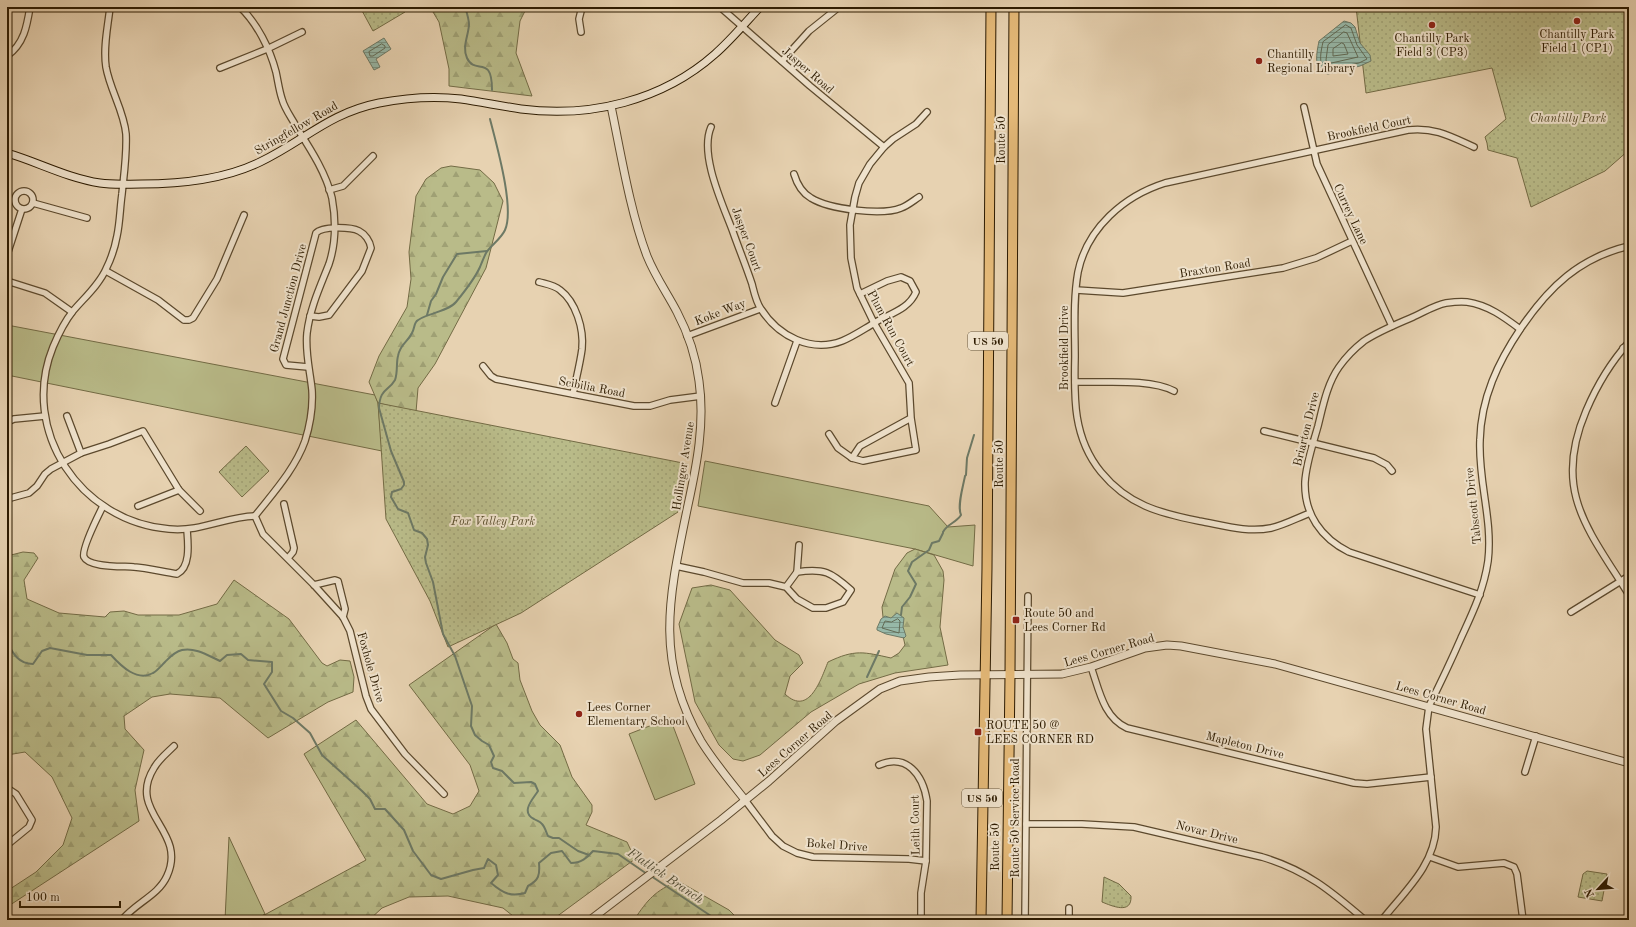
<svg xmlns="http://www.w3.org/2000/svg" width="1636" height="927" font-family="'Old Standard TT',serif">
  <defs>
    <pattern id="forest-firs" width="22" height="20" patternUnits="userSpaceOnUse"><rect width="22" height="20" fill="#b9bb89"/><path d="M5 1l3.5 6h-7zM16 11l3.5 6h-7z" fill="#9fa074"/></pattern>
    <pattern id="park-dots" width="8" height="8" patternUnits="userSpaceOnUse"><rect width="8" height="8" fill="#b9bb89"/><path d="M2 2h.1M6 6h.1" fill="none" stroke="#9fa074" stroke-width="1.8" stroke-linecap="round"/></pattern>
    <pattern id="water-rules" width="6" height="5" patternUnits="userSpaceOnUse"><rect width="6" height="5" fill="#97b8a8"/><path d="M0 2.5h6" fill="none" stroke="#7c9586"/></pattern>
  </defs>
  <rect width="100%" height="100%" fill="#e7d2b1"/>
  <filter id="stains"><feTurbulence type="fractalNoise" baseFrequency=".005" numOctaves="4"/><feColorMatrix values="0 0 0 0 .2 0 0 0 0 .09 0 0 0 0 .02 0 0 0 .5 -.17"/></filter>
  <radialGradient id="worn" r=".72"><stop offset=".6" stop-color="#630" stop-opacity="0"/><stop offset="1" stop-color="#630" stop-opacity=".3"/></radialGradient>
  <g fill="#b9bb89" stroke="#736b45">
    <path d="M7,325L375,395L378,403L382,451L7,375Z"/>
    <path d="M705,461L929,506L948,527L975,525L973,566L915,549L698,506Z"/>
    <path d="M670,718L695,784L655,800L629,734Z"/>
    <path d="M229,837L265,914L255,920H225Z"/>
  </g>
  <g fill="url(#forest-firs)" stroke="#736b45">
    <path d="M430,7H527L520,21L516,53L532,96L449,86V69L439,22Z"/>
    <path d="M451,166L480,170L494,183L503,201L486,268L435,364L418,388L416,412L378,403L369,382L379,356L407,307L411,279L409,252L416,196L426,179L441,168Z"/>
    <path d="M915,549L934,555L943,571L944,580L940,627L948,665L895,673L859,684L811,712L760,755L743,761L733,759L719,745L695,702L679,624L692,588L711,585L730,590L775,640L799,655L803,663L790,676L785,694C809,717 821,679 828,662C855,649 864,652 891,658L899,653L905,645L903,636L887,625L883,617L882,607L895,569L907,553Z"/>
    <path d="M23,552L34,553L38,558L24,580L27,599L59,613L105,617L110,612L124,611L138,615H179L217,604L234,580L289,619L322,663L327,666L340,660L350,661L354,677L353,692L328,702L268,738L220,698L170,694L152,697L124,716L125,729L144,750L135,790L139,821L7,907V891L36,872L63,845L72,818L52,777L25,752L7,755V556Z"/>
    <path d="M496,624L507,643L513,659L518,663L520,680L532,711L540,725L560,745L572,777L592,805V812L586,825L627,842L635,859L552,920H518L503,908L448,896L409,897L382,908L369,920H255L366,860L304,754L356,720L427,804L453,814L470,806L479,791L470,765L409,685Z"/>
    <path d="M678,881L729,910L739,920H634C648,899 655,891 678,881Z"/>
  </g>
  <g fill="url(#park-dots)" stroke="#736b45">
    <path d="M360,7H402L405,12L373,31Z"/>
    <path d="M1356,7H1629V150L1605,171L1531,207L1517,158L1488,150L1487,143L1485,137L1506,119L1492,68L1366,93Z"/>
    <path d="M378,403L688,464L678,512L521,613L448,647L430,601L386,519Z"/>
    <path d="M246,446L269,471L242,497L219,472Z"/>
    <path d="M1587,871L1607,874L1602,901L1578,897L1583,874Z"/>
    <path d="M1104,877L1119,884L1131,896C1132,915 1112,906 1102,902Z"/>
  </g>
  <g fill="url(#water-rules)" stroke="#6d7965">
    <path d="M1344,21L1351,23L1355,27L1360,43L1370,55L1371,61L1360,66L1328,74C1312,71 1317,52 1319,41Z"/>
    <path d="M384,38L391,49L376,59L380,67L374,70L363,51Z"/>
    <path d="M897,613L904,618L903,627L906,636L904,638L886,634L877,630V628L881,619L885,616L891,618Z"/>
  </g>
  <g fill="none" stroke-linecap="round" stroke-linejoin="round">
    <g stroke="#626a54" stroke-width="1">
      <path d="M1346,25L1351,28L1357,45L1367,59L1359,63L1325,70C1318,63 1321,51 1323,42Z"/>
      <path d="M1344,32L1347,33L1358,57L1327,64L1326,60L1328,45Z"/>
      <path d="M1342,43L1344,44L1348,54L1333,56V49Z"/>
      <path d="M382,44L385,46V48L373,56H370L369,52Z"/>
      <path d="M898,619L900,621L899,633L882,628L885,621L891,622Z"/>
    </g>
    <g stroke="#6d7965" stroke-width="2">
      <path d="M465,7C467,13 469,19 469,25C468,37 462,47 467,58C475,76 492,53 492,90"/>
      <path d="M490,119C496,143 515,208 505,230C501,239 491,245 486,253C484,257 482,262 480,267C474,280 465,291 456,302C447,313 421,314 416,322C414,325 414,330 412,333C408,342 400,344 398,356C396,363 398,372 395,380C388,392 380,388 379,408L391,451L404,482V485L401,489L392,492L391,497L398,509L408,513L414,530L422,533L427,539L428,545L425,557L426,563L433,582L443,634L455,656L472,706L471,726L475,735L482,741L489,745L494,756L491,762L493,768L502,771L514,783L531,782L535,784L538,791C533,799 520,812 534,819C537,821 540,821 542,824C545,827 546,832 548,836L553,838H559L578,851L589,855"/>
      <path d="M427,315L431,301L436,294L443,277L457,254L487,251"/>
      <path d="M943,532C947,524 956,523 961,515C957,506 963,487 965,476L966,475L967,458L974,435"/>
      <path d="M901,615L902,607L910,597L916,584L908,571L912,562L929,550L932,543L939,541L943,533"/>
      <path d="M7,642C13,654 19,664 33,664L42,651L50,648L87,655H111C121,666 137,682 153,673C157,671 161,666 165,662C170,657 174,652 182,650C195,647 209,656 220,661L227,655L241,654L248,660L272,662V672L264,684L281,711L293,718L310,733L322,755L362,791L370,799L375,809H385L404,830L413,851L431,875L441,879L473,870L484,868L488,859L496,865L498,875L491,883C503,893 510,897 525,893L528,886C539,880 540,875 539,863L551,853L562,851L571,863C581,863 587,858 593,851L618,854L647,874"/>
      <path d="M867,677L879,651"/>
      <path d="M651,876L717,920"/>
    </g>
    <defs>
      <g id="minor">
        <path d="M110,7C108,26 103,47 106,67C110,90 124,111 126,134C127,154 124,174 122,194C120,208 120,222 117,236C115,247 111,259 106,269C99,285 84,298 73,311C65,321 58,335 53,347C19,431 81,522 169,529C202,532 224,517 255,516"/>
        <path d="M240,7C257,23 270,49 276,72C278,81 279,90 282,99C285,110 292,118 297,128C311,150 326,173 332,198C336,220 336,243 329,264C320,287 310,308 307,333C305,352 310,371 312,390C313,406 310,425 305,441C295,469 273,493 255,516"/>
        <path d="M720,7L810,86L884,147"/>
        <path d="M581,32L579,19L582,7"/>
        <path d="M7,56C24,44 27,26 30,7"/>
        <path d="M782,61L809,31L839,7"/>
        <path d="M220,68L267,49L302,32"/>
        <path d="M1304,107L1317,164L1392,326"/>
        <path d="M711,127C699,155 723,205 733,232C739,249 746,266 752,284C754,292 756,302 761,309C778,336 811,353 842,341C852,337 861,331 871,325C887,314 908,311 916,292L910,281L901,277L887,281L860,294"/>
        <path d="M794,174C797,184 802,193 811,198C829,209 881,216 901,208C907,206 913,201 919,197"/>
        <path d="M329,190L343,186L373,156"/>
        <circle cx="24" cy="200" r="9"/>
        <path d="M33,203L87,218"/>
        <path d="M7,255L22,209"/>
        <path d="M106,271L158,300L184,320H189L193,318L217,279L244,215"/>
        <path d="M7,281L45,293L72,312"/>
        <path d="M539,282C546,284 554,285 560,290C576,302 584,329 582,349C580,364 576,379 573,394"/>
        <path d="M1076,290L1123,293L1283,268L1316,258L1352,241"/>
        <path d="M687,336L760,309"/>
        <path d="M1629,342C1610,363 1597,385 1586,411C1552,491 1588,529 1629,595"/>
        <path d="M1623,348L1629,353"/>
        <path d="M483,366L491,376L496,379L634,406H650L670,400L701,396"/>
        <path d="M308,367L286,365L283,359L316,233C322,226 351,227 359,231C365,234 370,241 371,248L362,271L329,315L319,317L310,316"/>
        <path d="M1075,382C1103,383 1150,378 1174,391"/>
        <path d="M775,403L797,341"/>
        <path d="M67,416L81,453"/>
        <path d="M911,418L916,450L863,461L852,458L860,446L911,418L909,383L874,323L857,288L851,258L850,225L855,197L859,183L870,164L884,147L893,139L916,124L927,112"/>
        <path d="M7,422L14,419L45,416"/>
        <path d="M1264,431L1374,458L1387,465L1392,471"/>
        <path d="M829,434L838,448L852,458"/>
        <path d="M7,499L29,493L37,486L45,474L51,469L81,453L109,444L143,431L179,490L200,511"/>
        <path d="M284,504L294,548L293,552L288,558"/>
        <path d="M103,506C99,514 81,550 84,557C89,568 124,566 134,567C148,568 163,572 177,574C191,567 188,543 187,530"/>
        <path d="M138,506L179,490"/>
        <path d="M1310,513C1297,518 1284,525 1271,528C1247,533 1222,525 1199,521C1159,513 1128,505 1101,472C1073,438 1074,398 1075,357C1075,329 1073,300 1078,272C1087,228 1124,196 1165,183L1408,130C1434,127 1450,136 1474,147"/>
        <path d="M255,516L263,534L314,585L343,617L350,631L366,696L371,709L405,754L444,794"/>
        <path d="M676,566L704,572L743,583H769L786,587L797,599L813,608H826L843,602L851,590C831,572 824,568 797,572L786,587"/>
        <path d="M797,572L799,545"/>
        <path d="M314,585L335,580L338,581L345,609L343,617"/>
        <path d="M1480,595L1349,552C1321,538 1304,514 1305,482C1306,464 1313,444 1318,426C1323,406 1327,384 1339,367C1346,357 1355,348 1364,341C1379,331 1397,324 1413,317C1424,312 1435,305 1446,303C1453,302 1460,301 1467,302C1488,305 1504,317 1520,329"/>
        <path d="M1571,612L1629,576"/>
        <path d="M1091,667C1099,689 1103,717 1127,728L1354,783L1367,784L1431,777"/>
        <path d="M879,765C907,753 923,775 927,801L926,861L921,893V920"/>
        <path d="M1525,772L1536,736"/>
        <path d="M7,790H10L16,794L32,820L29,827L7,845"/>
        <path d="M745,800L772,836L783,846L797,853L813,857L909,859L926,861"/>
        <path d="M1026,824H1082L1134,827L1262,857C1306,870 1331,891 1365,920"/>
        <path d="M1430,857L1458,867L1504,863L1514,867L1517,874L1523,920"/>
        <path d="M122,920C135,903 158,896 167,876C188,830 126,813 154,768C159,759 167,753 174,746"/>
        <path d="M1025,920L1028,596"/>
        <path d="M1069,920V908"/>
        <path d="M1382,920C1404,892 1435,865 1436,827L1426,729L1429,706C1440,684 1451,661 1461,638C1473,612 1484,589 1488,561C1493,520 1478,481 1480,440C1481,398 1498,362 1521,328C1549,287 1579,258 1629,246"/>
      </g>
      <g id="tertiary">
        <path d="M611,106C621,154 630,211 647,256C655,276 667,293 677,312C688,333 696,357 699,381C705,423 697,464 688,505C670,593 653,658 701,741C714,762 730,781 745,800"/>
        <path d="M590,920L721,820L769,781L836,721L880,689L900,681L929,677L960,675L1062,674L1091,667L1145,648L1167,645L1181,646L1275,664L1629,763"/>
      </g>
      <path id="secondary" d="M7,153C38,162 67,178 100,183C113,185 127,184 141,184C181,184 223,180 260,162C304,141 329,113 379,103C405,98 435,96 461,99C481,102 501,106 521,109C590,118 662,101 715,54C731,40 745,23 760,7"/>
      <g id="trunk">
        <path d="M981,920L987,568L991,7"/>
        <path d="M1007,920L1010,675L1014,7"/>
      </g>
    </defs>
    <use href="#minor" stroke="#5c492d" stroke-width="8"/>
    <use href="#tertiary" stroke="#5c492d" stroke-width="9"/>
    <use href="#secondary" stroke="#2d1b01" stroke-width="9"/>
    <use href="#trunk" stroke="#2d1b01" stroke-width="11"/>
    <use href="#minor" stroke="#efe2cc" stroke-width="5.5"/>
    <use href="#tertiary" stroke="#efe2cc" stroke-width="7"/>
    <use href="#secondary" stroke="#efe2cc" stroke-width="7"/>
    <use href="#trunk" stroke="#e4b978" stroke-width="9"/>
  </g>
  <g fill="#8f2418" stroke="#efe2cc" stroke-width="1.5">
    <circle cx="1577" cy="21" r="4"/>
    <circle cx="1432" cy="25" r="4"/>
    <circle cx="1259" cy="61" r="4"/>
    <rect x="1012" y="616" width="8" height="8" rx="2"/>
    <circle cx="579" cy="714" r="4"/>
    <rect x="974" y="728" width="8" height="8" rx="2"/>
  </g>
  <g text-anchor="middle" stroke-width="4" stroke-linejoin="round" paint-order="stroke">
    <g fill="#efe2cc" stroke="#67573e" stroke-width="1">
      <rect x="968" y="332" width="40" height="18" rx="3"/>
      <rect x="962" y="789" width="40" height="18" rx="3"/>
    </g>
    <g font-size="11" font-weight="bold" fill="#2d1b01">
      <text x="988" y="345">US 50</text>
      <text x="982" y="802">US 50</text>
    </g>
    <g font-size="12" fill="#2d1b01" stroke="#efe2cc" text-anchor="start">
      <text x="1577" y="38" text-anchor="middle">Chantilly Park<tspan x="1577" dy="14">Field 1 (CP1)</tspan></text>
      <text x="1432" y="42" text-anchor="middle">Chantilly Park<tspan x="1432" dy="14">Field 3 (CP3)</tspan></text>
      <text x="1267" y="58">Chantilly<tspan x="1267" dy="14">Regional Library</tspan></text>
      <text x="1024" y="617">Route 50 and<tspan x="1024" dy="14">Lees Corner Rd</tspan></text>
      <text x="587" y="711">Lees Corner<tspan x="587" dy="14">Elementary School</tspan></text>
      <text x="986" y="729">ROUTE 50 @<tspan x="986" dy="14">LEES CORNER RD</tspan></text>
    </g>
    <g font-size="12" fill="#2d1b01" stroke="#efe2cc">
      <text transform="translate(808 70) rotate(41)" y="4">Jasper Road</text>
      <text transform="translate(296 128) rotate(-30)" y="4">Stringfellow Road</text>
      <text transform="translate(1369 128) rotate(-12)" y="4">Brookfield Court</text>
      <text transform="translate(1001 140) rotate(-90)" y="4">Route 50</text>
      <text transform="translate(1351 214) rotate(65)" y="4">Currey Lane</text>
      <text transform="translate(747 239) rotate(70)" y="4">Jasper Court</text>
      <text transform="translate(1215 268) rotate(-9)" y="4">Braxton Road</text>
      <text transform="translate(288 298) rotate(-75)" y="4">Grand Junction Drive</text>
      <text transform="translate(720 312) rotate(-21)" y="4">Koke Way</text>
      <text transform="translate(891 328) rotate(61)" y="4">Plum Run Court</text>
      <text transform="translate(1064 348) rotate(-90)" y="4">Brookfield Drive</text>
      <text transform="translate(592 387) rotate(11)" y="4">Scibilia Road</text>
      <text transform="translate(1306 429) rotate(-76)" y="4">Briarton Drive</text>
      <text transform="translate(999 464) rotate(-90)" y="4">Route 50</text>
      <text transform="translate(683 466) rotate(-81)" y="4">Hollinger Avenue</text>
      <text transform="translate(1473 506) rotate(-96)" y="4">Tabscott Drive</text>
      <text transform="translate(1109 650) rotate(-16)" y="4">Lees Corner Road</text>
      <text transform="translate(371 667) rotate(74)" y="4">Foxhole Drive</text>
      <text transform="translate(1441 698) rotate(16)" y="4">Lees Corner Road</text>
      <text transform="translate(795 744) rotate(-41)" y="4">Lees Corner Road</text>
      <text transform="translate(1245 745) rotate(14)" y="4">Mapleton Drive</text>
      <text transform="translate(1015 818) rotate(-90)" y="4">Route 50 Service Road</text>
      <text transform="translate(915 825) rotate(-91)" y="4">Leith Court</text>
      <text transform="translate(1207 832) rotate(14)" y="4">Novar Drive</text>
      <text transform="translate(837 845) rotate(4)" y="4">Bokel Drive</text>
      <text transform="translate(995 847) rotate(-90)" y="4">Route 50</text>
    </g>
    <g font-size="12" font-style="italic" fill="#574b2a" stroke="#efe2cc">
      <text x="1568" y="122">Chantilly Park</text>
      <text x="493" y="525">Fox Valley Park</text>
    </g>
    <g font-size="13" font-style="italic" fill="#4d4a33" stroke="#efe2cc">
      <text transform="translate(666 875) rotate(34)" y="5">Flatlick Branch</text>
    </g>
  </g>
  <rect width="1636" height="927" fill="none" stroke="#e7d2b1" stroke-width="24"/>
  <rect x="8" y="8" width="1620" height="911" fill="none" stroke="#2d1b01" stroke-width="2"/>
  <rect x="12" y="12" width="1612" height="903" fill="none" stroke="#2d1b01"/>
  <g transform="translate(1598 889) rotate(244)" stroke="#efe2cc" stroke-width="3" paint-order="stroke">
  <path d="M0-3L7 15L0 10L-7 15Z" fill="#2d1b01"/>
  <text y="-6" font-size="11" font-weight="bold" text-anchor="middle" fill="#2d1b01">N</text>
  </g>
  <path d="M20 901v6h100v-6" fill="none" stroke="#2d1b01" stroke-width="2"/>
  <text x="26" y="901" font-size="12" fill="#2d1b01" stroke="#efe2cc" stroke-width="3" paint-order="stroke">100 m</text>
  <rect width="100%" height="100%" filter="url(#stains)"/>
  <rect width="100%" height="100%" fill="url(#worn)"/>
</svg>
